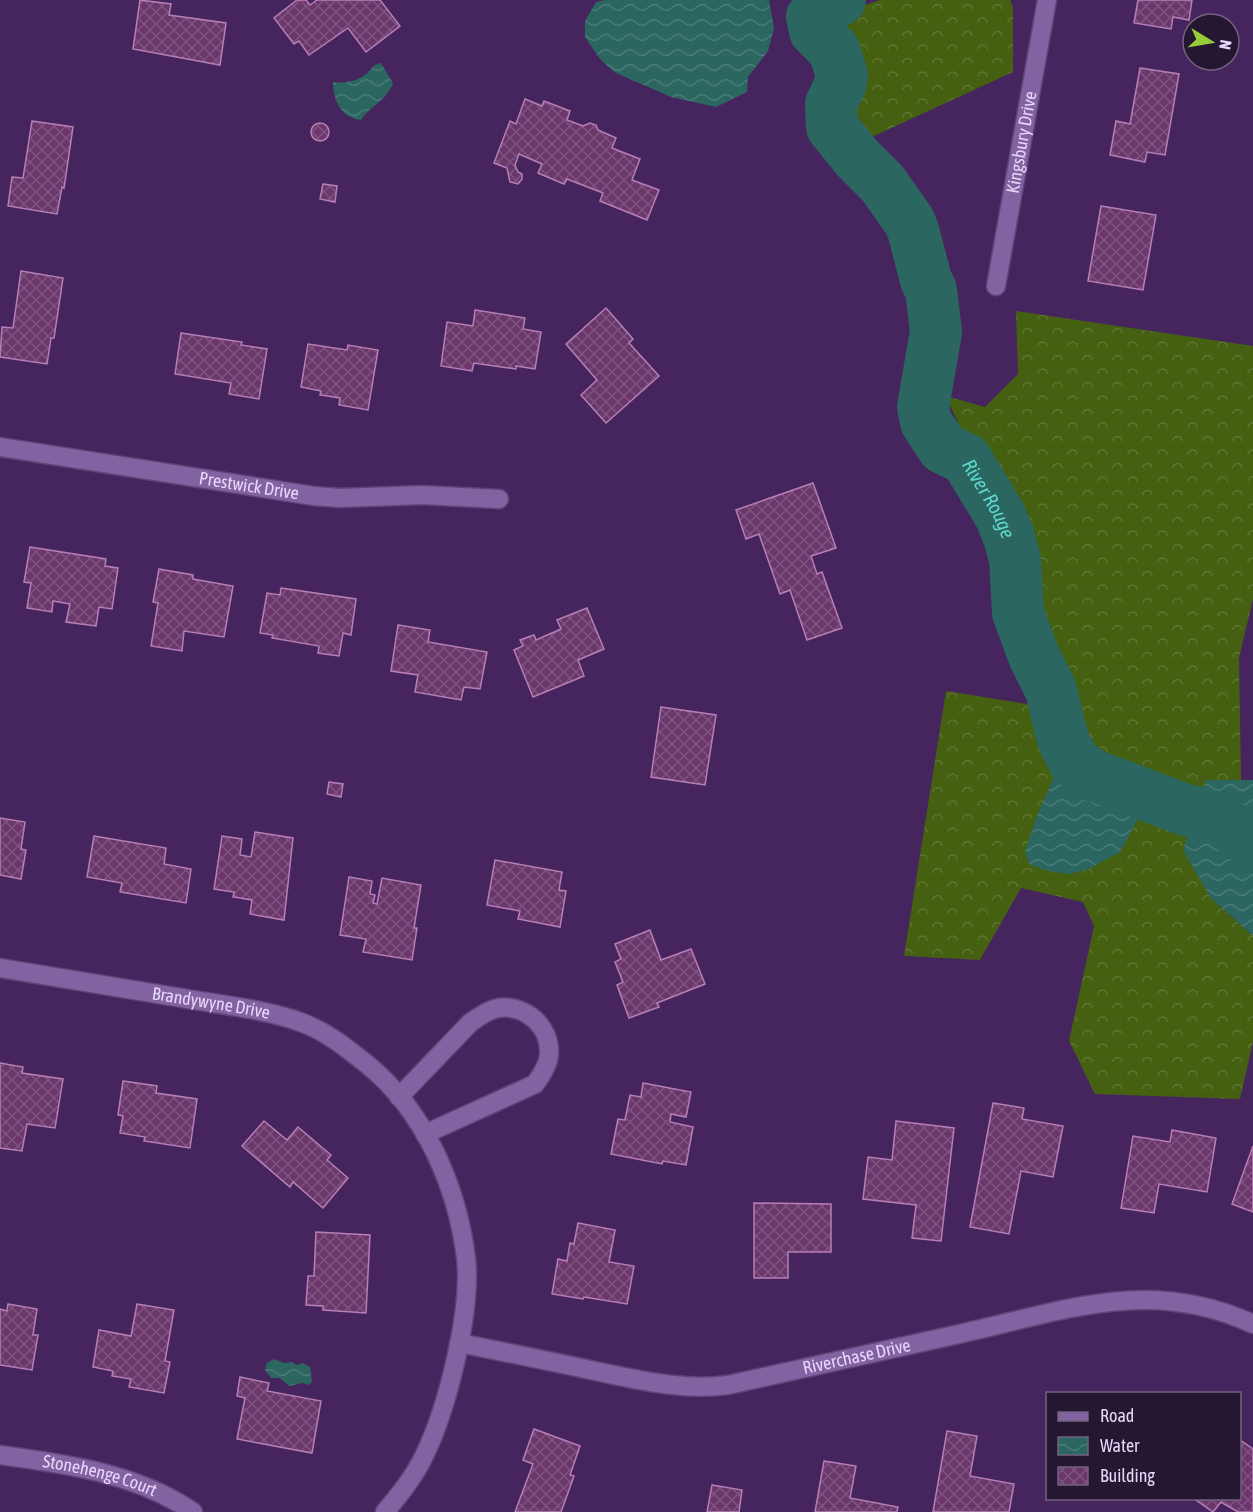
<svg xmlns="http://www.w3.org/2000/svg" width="1253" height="1512" font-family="'Asap Condensed',sans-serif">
  <defs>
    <pattern id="forest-crowns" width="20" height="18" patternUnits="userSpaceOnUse" patternTransform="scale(1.5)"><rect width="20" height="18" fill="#446010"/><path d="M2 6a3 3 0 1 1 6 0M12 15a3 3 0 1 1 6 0" fill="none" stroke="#5f7634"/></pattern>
    <pattern id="water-waves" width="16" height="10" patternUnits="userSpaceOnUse" patternTransform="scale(1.5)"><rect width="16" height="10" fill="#2b6661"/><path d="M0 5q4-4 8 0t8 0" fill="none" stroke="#4a7b79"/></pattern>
    <pattern id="building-cross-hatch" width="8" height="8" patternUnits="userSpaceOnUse" patternTransform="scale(1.5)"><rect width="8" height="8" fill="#6a376a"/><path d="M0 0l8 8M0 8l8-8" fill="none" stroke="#7f5380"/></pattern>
  </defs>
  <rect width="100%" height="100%" fill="#46255f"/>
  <g fill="url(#forest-crowns)">
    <path d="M880,0H1010L1013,7V72L863,141L854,123L856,94L853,51L842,22L848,11Z"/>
    <path d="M1016,311L1253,346V599L1239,658L1241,780H1206L1210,897L1253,936V1042L1240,1099L1095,1094L1069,1041L1094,926L1083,902L1021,888L980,960L904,956L946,691L1027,704L1047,656L1028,603L1030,548L1017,498L972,454L946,396L985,407L1018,374Z"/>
  </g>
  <g fill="url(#water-waves)">
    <path d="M605,0H769L774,28L768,51L748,77L747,92L716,107L671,97L614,72L600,59L585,37V21L596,2Z"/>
    <path d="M381,63L393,83C386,101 370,106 361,120C341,118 333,100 333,82C344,84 357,81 366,74C372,69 373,64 381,63Z"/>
    <path d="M1078,743L1093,754L1122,762L1148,779L1144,808L1120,852L1087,870L1068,874L1048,871L1029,864L1025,851L1038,813L1055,775V763Z"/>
    <path d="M1206,780H1253V936L1210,897L1183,850Z"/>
    <path d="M274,1359L284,1363L293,1362L296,1365L303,1363L310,1367L312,1382L308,1385L302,1383L289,1386L280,1378H271L265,1370L267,1363Z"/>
  </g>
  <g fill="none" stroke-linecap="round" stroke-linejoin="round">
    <path stroke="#2b6661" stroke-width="52" id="s1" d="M840,0L822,7L812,17L815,31L834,50L842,75L841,83L831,104L832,127L858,159L883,184L909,221L913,230L926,280L931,290L936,332L923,407L926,422L943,448L966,459L1000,515L1009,537L1015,559L1018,613L1034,656L1051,690L1063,740L1075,763L1093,775L1183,809L1218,818L1253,844"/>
  </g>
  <g fill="url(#building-cross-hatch)" stroke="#b77fb6" stroke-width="1.5">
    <path d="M140,0L171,4L169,15L226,23L220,65L133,49Z"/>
    <path d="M297,0H306L310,5L317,0H380L400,26L366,52L348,28L309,55L299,41L294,44L274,18Z"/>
    <path d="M1138,0H1192L1189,20L1173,17L1171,29L1134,23Z"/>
    <path d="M1140,68L1179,74L1165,155L1147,152L1145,162L1110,155L1116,121L1130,124Z"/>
    <path d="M525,99L542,106L544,101L570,111L567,120L583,126L590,123L596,125L598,130L616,138L612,148L640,159L632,180L659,190L647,220L600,201L603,193L567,179L564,184L538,173L542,164L519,154L515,165L518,172L522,174V179L518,184L510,182L507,168L494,163L510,121L516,124Z"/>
    <path d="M32,121L73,127L64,188L62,187L57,214L8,206L12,177L23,178Z"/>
    <circle cx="320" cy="132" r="9"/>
    <path d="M323,184L337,186L335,202L320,199Z"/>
    <path d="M1101,206L1156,215L1143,290L1088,281Z"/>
    <path d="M21,271L63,278L54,338H51L47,364L0,357L2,327L13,328Z"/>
    <path d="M606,308L633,339L629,343L659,376L606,423L581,395L597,380L566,344Z"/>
    <path d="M475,310L525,318L523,329L541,332L535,369L516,366V369L474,363L472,371L441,366L447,322L473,326Z"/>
    <path d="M181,333L242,342L241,345L267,349L259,399L229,394L231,383L175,374Z"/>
    <path d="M308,344L347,350L348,345L378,350L368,410L339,405L340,398L320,395L321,391L301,387Z"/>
    <path d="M813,483L836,548L811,556L817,574L822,572L842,628L807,640L790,590L780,594L759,534L746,539L736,510Z"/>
    <path d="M30,547L106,559L105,566L118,568L112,609L99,607L96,626L66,622L70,604L53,601L52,612L27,608L31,583L24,582Z"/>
    <path d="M159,569L193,575V579L233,586L224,637L184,631L182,651L151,646L158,603L153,602Z"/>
    <path d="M281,588L356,599L351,635L343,633L339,656L318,653L319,646L272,638L273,635L260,633L267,593L280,595Z"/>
    <path d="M587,608L604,649L578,660L584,676L533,697L514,650L523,646L520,640L534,635L536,640L561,629L557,620Z"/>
    <path d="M398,625L430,630L428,642L487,652L480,689L464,687L461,700L415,692L418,675L391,671Z"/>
    <path d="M661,707L716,715L705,785L651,777Z"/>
    <path d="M329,782L343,784L341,797L327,794Z"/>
    <path d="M0,818L25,822L21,849L26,850L21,879L0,875Z"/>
    <path d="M255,832L293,838L284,920L250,914L252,900L233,897L234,892L214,889L222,836L242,839L240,855L251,857Z"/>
    <path d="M94,836L166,848L164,864L191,869L186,903L120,892L122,883L87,877Z"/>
    <path d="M495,860L562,872L559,890L566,891L560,927L518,919L520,911L487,905Z"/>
    <path d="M349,877L372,881L370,894L375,895L373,903L377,904L382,878L421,885L414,928H417L412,960L363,952L366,939L340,935Z"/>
    <path d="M650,930L661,960L691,949L705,984L657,1003L659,1007L629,1018L617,985L623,982L615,962L621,959L615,944Z"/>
    <path d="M0,1063L23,1067L22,1073L63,1079L55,1128L27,1124L22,1151L0,1148Z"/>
    <path d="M123,1081L157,1086L156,1093L197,1099L190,1148L144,1141L145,1137L120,1133L123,1116L118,1115Z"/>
    <path d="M643,1083L691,1092L686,1117L671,1114L670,1122L693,1127L686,1165L663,1161L662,1164L611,1154L618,1119L625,1120L630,1095L641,1097Z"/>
    <path d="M993,1103L1024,1108L1022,1119L1063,1126L1053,1177L1021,1171L1009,1234L970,1227Z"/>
    <path d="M264,1121L287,1140L298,1127L331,1155L327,1160L348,1178L323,1208L293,1182L290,1187L242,1146Z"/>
    <path d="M896,1121L954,1128L941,1241L912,1238L916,1205L863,1199L868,1157L892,1160Z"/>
    <path d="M1172,1130L1216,1138L1207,1192L1159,1184L1154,1213L1121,1208L1133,1136L1170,1142Z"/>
    <path d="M1253,1146V1212L1232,1204Z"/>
    <path d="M754,1203L831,1204V1252H788V1278H754Z"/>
    <path d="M578,1223L615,1230L609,1262L634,1266L627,1304L584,1297L583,1299L552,1294L558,1259L567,1261L570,1243L574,1244Z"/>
    <path d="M316,1232L370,1235L366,1313L323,1310V1306L306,1305L308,1276H314Z"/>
    <path d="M8,1304L37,1309L33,1335H38L32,1370L0,1365V1309L7,1311Z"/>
    <path d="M137,1304L174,1310L165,1361L170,1362L164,1393L129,1387L131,1379L112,1376L113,1371L93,1367L99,1330L131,1336Z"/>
    <path d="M240,1377L269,1383L267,1391L321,1401L312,1453L237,1439L245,1398L237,1396Z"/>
    <path d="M534,1429L580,1446L570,1475L574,1476L561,1512H515L533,1464L523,1460Z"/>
    <path d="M947,1431L977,1436L970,1476L1014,1484L1009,1512H933Z"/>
    <path d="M1240,1440L1253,1449V1512H1238L1221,1502L1213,1512L1193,1498H1240Z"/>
    <path d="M824,1461L856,1466L850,1498L898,1507L897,1512H815Z"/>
    <path d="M712,1485L742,1490L739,1512H707Z"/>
  </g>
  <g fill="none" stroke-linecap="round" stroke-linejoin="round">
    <defs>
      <g id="minor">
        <path id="s2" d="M996,286L1047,0"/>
        <path id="s3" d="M0,447L314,496L340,498L422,495L499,499"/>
        <path id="s4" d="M0,968C63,978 125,989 188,999C224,1005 269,1010 303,1023C327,1032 348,1049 368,1065C425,1112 457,1186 466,1258C472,1310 447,1410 424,1456C414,1477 400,1494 385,1512"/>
        <path d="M399,1097L470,1023C478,1017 488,1010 498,1008C526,1004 551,1027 549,1055C548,1066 541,1076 535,1084L425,1134"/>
        <path id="s5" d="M459,1343C504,1352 550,1361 595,1371C639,1380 683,1391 728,1385C805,1368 882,1351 959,1334C1064,1311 1149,1276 1253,1324"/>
        <path id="s6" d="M0,1455C67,1464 136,1473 193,1512"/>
      </g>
    </defs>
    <use href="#minor" stroke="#614276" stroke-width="21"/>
    <use href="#minor" stroke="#8362a1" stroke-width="18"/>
  </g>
  <g text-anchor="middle" stroke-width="4.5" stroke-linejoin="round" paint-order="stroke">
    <g font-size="18" fill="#e8d6fa" stroke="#251731">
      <text dy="6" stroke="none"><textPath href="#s2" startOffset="146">Kingsbury Drive</textPath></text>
      <text dy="6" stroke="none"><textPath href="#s3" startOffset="252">Prestwick Drive</textPath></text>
      <text dy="6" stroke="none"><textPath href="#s4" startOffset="214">Brandywyne Drive</textPath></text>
      <text dy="6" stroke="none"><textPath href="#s5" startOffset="405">Riverchase Drive</textPath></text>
      <text dy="6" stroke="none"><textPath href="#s6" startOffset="102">Stonehenge Court</textPath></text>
    </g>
    <g font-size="20" font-style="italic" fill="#5dd9ce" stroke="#251731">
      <text dy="7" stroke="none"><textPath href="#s1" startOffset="586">River Rouge</textPath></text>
    </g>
  </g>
  <rect x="1046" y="1392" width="195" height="108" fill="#251731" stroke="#736381" stroke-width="1.5"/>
  <rect x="1058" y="1412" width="30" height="9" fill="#8362a1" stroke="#736381" stroke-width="1.5"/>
  <text x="1100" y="1422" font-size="18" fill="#e8d6fa">Road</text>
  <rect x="1058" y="1437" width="30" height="18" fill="url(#water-waves)" stroke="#736381" stroke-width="1.5"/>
  <text x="1100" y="1452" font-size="18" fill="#e8d6fa">Water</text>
  <rect x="1058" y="1467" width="30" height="18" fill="url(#building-cross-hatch)" stroke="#736381" stroke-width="1.5"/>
  <text x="1100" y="1482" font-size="18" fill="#e8d6fa">Building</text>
  <g transform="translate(1211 42) rotate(101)"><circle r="28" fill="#251731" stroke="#736381" stroke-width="1.5"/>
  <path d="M0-4.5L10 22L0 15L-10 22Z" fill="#97cc39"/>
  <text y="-9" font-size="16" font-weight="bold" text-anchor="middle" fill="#e8d6fa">N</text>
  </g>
</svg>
